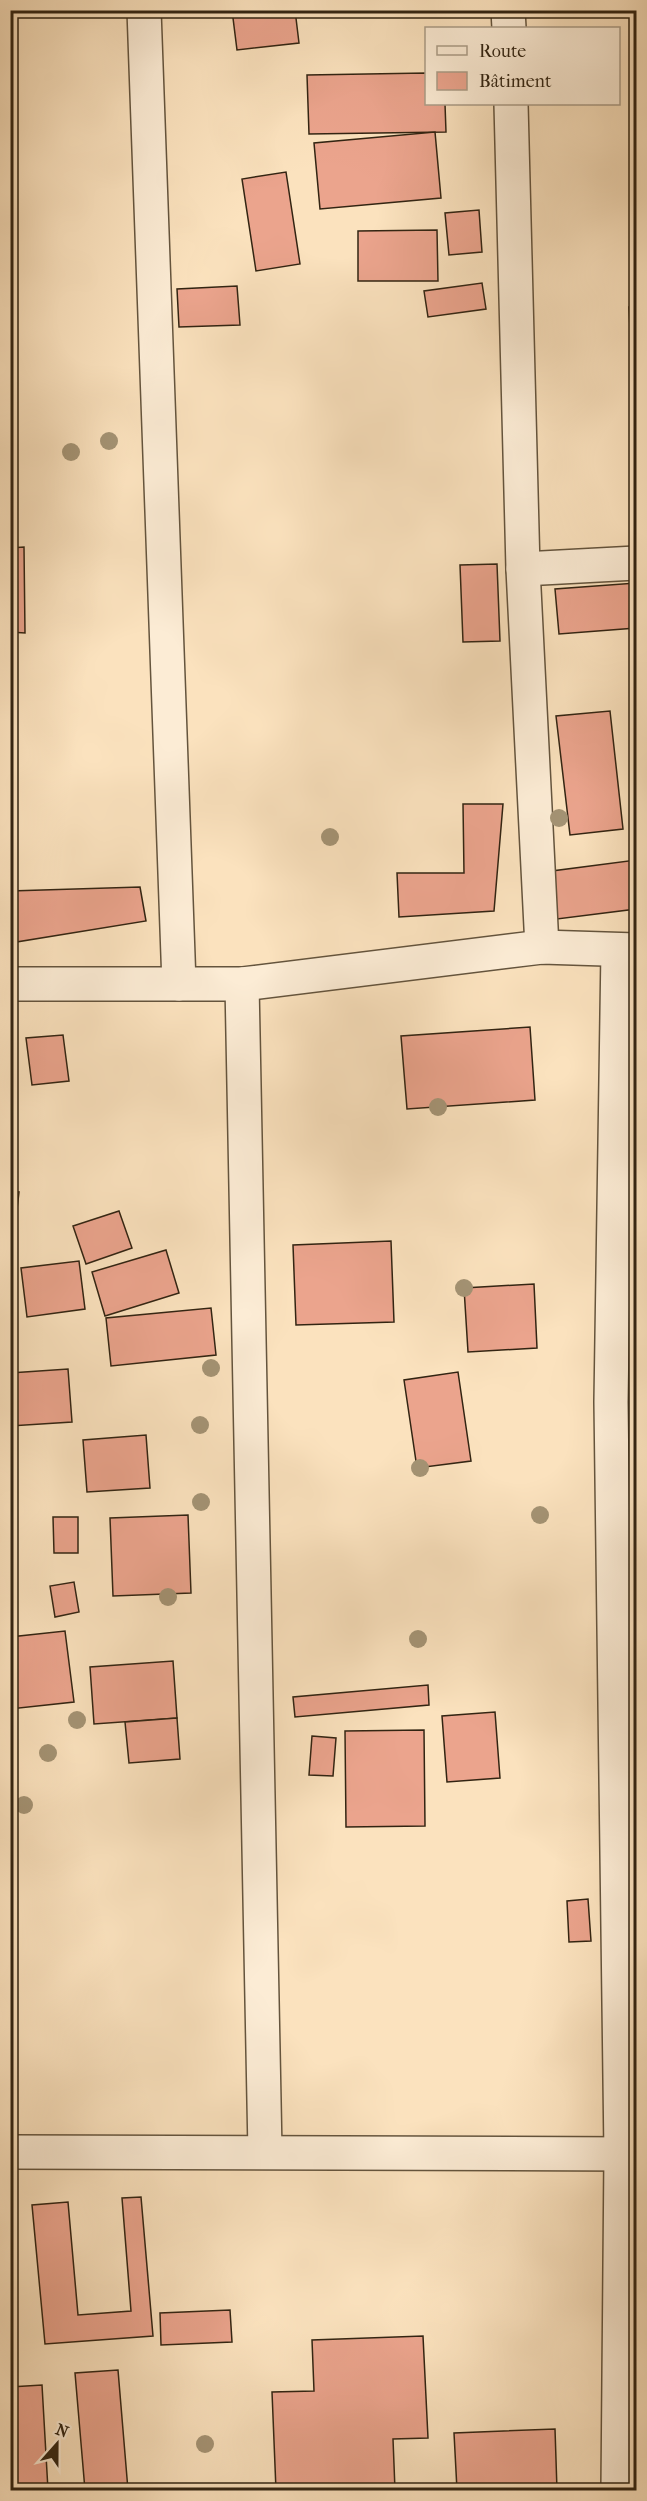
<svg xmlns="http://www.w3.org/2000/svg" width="647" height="2501" font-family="'IM FELL French Canon',serif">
  <rect width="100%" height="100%" fill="#fbe2be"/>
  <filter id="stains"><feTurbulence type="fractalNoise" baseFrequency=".00333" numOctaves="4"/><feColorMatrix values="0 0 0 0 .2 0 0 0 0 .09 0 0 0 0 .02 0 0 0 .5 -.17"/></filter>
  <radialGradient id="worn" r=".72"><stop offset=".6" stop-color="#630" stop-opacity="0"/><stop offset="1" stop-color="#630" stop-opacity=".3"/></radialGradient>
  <g fill="#eba48d" stroke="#322412" stroke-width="1.5">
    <path d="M232,10H295L299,43L237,50Z"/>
    <path d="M426,73V104H445L446,132L309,134L307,75Z"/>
    <path d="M435,132L441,198L320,209L314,143Z"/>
    <path d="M286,172L300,264L256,271L242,179Z"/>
    <path d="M479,210L482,252L449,255L445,213Z"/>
    <path d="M437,230L438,281H358V231Z"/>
    <path d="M482,283L486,309L428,317L424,291Z"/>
    <path d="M237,286L240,325L179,327L177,289Z"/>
    <path d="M636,306V393H633L629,307Z"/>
    <path d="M24,547L25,633L10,632V548Z"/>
    <path d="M497,564L500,641L463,642L460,565Z"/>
    <path d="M636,583V628L559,634L555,589Z"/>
    <path d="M610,711L623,829L570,835L556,716Z"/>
    <path d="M463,804H503L494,911L399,917L397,873H464Z"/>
    <path d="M636,860V909L557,919L552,871Z"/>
    <path d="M140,887L146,921L10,943V891Z"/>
    <path d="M530,1027L535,1100L407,1109L401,1036Z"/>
    <path d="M63,1035L69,1081L32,1085L26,1038Z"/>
    <path d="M10,1191L19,1192L17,1209H10Z"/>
    <path d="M119,1211L132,1248L86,1264L73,1226Z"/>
    <path d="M391,1241L394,1322L296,1325L293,1245Z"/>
    <path d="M166,1250L179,1293L105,1316L92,1272Z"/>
    <path d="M79,1261L85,1309L27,1317L21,1268Z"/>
    <path d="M534,1284L537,1348L468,1352L464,1288Z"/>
    <path d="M211,1308L216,1355L111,1366L106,1318Z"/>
    <path d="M68,1369L72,1422L10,1426V1373Z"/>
    <path d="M458,1372L471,1461L417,1468L404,1380Z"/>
    <path d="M146,1435L150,1488L87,1492L83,1440Z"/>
    <path d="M188,1515L191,1593L113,1596L110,1518Z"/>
    <path d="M53,1517H78V1553H54Z"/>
    <path d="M74,1582L79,1612L55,1617L50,1586Z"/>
    <path d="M65,1631L74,1702L10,1709V1637Z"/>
    <path d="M173,1661L177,1718L94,1724L90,1667Z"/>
    <path d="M428,1685L429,1705L295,1717L293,1697Z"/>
    <path d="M495,1712L500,1778L447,1782L442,1716Z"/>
    <path d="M177,1718L180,1759L129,1763L125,1722Z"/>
    <path d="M424,1730L425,1826L346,1827L345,1731Z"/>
    <path d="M312,1736L336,1738L333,1776L309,1775Z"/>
    <path d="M588,1899L591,1941L569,1942L567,1901Z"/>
    <path d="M141,2197L153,2336L45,2344L32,2205L68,2202L78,2315L131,2311L122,2198Z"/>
    <path d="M230,2310L232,2342L161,2345L160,2313Z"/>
    <path d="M423,2336L428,2438L393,2439L395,2490H276L272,2392L314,2391L312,2340Z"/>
    <path d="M118,2370L128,2490H85L75,2373Z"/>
    <path d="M42,2385L48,2490H10V2387Z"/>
    <path d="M555,2429L557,2490H457L454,2433Z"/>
  </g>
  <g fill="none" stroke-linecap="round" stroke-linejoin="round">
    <defs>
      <g id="minor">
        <path d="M144,10L179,984"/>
        <path d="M508,10L509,28"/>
        <path d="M511,104L523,569L542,947"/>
        <path d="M523,569L636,563"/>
        <path d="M618,950L611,1402L621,2154L618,2490"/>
        <path d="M10,984H242L542,947L636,950"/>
        <path d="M242,984L265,2152"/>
        <path d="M10,2152L636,2154"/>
      </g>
    </defs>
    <use href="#minor" stroke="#64543d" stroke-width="36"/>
    <use href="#minor" stroke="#fcecd5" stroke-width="33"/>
  </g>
  <g fill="#a49374">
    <circle cx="109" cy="441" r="9"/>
    <circle cx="71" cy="452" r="9"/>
    <circle cx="559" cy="818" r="9"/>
    <circle cx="330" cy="837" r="9"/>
    <circle cx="438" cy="1107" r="9"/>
    <circle cx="464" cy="1288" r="9"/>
    <circle cx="211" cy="1368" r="9"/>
    <circle cx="200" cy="1425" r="9"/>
    <circle cx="420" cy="1468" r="9"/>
    <circle cx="201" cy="1502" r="9"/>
    <circle cx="540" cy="1515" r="9"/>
    <circle cx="168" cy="1597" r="9"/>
    <circle cx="418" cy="1639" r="9"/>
    <circle cx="77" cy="1720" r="9"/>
    <circle cx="48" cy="1753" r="9"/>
    <circle cx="24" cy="1805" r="9"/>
    <circle cx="205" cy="2444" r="9"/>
  </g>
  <rect width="647" height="2501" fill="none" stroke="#fbe2be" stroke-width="36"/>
  <rect x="12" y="12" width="623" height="2477" fill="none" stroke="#322412" stroke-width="3"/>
  <rect x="18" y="18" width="611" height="2465" fill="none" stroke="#322412" stroke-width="1.5"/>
  <rect x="425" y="27" width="195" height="78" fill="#fcecd5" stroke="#ab9c87" stroke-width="1.5"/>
  <rect x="437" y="46" width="30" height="9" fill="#fcecd5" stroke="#ab9c87" stroke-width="1.5"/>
  <text x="479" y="57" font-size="18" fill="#322412">Route</text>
  <rect x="437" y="72" width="30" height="18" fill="#eba48d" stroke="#ab9c87" stroke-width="1.5"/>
  <text x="479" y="87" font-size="18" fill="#322412">Bâtiment</text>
  <g transform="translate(57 2444) rotate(21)" stroke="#fcecd5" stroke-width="4.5" paint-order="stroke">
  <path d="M0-4.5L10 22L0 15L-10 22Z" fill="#322412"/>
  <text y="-9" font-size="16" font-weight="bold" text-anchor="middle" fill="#322412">N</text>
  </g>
  <rect width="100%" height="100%" filter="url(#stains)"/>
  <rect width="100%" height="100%" fill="url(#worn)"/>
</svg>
